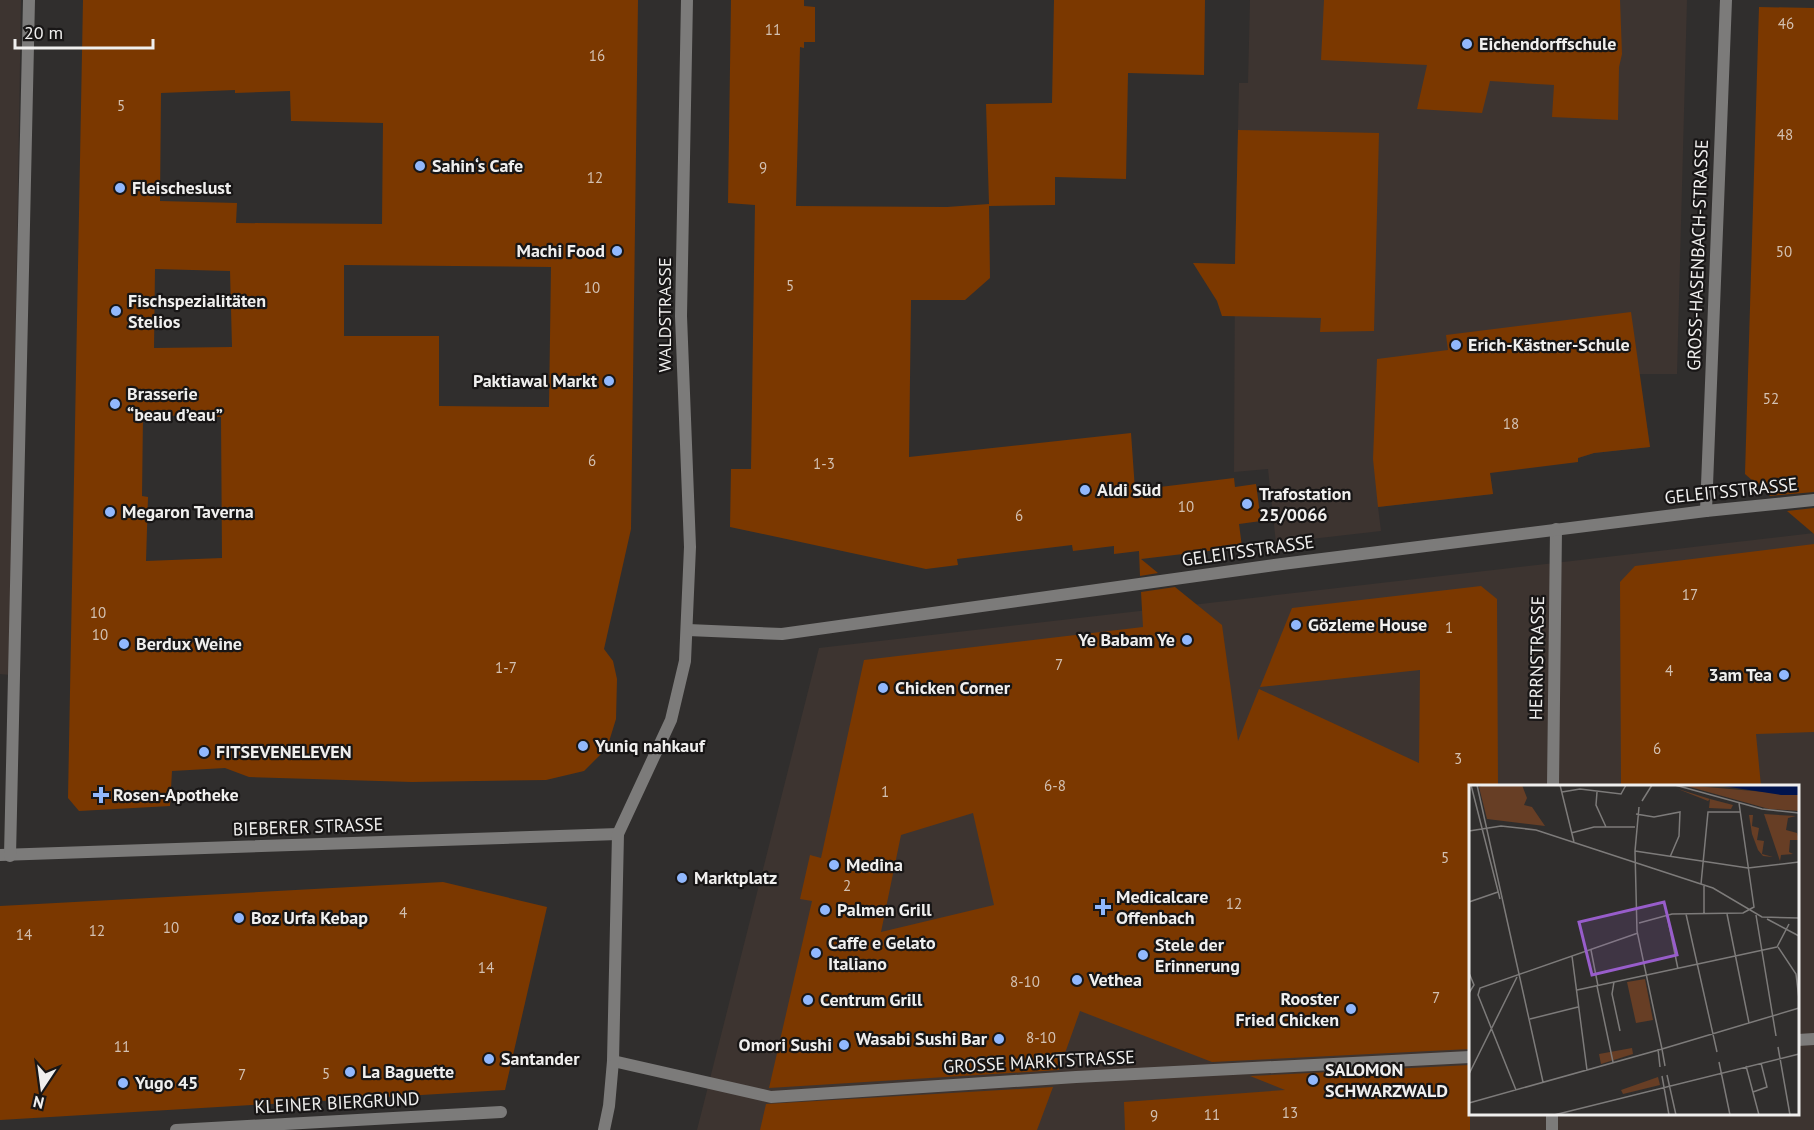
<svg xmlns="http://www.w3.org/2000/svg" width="1814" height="1130" font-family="'PT Sans',sans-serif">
  <rect width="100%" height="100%" fill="#302e2d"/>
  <g fill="#3d3430" fill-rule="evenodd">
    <path d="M0,0H21L10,675L0,674Z"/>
    <path d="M1250,0H1687L1677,374H1639L1650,447L1594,453L1578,458V462L1489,467L1493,494L1378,507L1381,531L1276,543L1268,469L1234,472L1235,264L1239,83H1248Z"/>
    <path d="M1814,533V1130H697L819,648ZM1470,786H1798V1114H1470Z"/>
  </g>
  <g fill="#7b3800" fill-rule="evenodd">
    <path d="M83,0H638L631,529L604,649L613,661L617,679L616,719L607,748L584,771L546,780L412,782L249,777L225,768L172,771L170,806L79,811L68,798ZM235,90V93L290,91L291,121L383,123L382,224L236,223L237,203L160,201L161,93ZM344,265L551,267L549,407L439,406V336H344ZM155,269L230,271L232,347L154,348ZM143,415L221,417L222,558L146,561L148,497L142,496Z"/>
    <path d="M731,0H804V6L815,7V42H804V48L800,47L796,206L947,207L989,204L986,104L1052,103L1054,0H1205L1204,75L1128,73L1126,179L1055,177V205L989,206L990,278L965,300H911L909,457L1131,433L1135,490L1234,478L1235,487L1256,484L1261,521L1239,524L1242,547L1141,559L1158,573L1140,576L1139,551L1114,554V546L1073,551L1072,545L957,559L958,565L926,569L730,527L731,469H751L755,205L728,203Z"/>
    <path d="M1324,0H1620L1622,54L1619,67L1618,120L1552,117L1554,85L1490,81L1482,113L1417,109L1427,65L1321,60Z"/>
    <path d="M1759,7L1814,8V492L1770,496L1745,474Z"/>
    <path d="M1238,130L1379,133L1374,331L1320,332L1321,318L1222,316L1217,301L1193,263L1235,264Z"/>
    <path d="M1631,312L1650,447L1594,453L1578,458V462L1490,473L1493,494L1378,507L1373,459L1377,359L1448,350L1446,335Z"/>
    <path d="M1814,508V534L1787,511Z"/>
    <path d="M1814,544V732L1756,734L1761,786H1621L1620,582L1635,566Z"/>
    <path d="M1481,586L1497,599L1498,786H1470V1049L1212,1062L1080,1011L1059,1070L769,1088L812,901L800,899L810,855L821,858L864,660L1143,627L1141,592L1175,587L1222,625L1238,741L1259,689L1419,763L1420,670L1260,687L1292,608ZM973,813L994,905L881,932L901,835Z"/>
    <path d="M443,882L547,907L505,1090L0,1120V906Z"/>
    <path d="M1470,1065V1130H1125L1124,1102L1285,1090L1250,1076Z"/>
    <path d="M1053,1087L1037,1130H760L766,1104Z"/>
  </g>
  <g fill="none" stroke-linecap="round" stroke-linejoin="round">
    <g stroke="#7c7b7a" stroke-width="12">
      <path d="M1553,786L1556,529"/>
      <path d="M1798,1040L1814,1039"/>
      <path d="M613,1061L771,1097L1076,1077L1470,1057"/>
      <path d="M1552,1114V1130"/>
      <path d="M176,1130L501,1112"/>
    </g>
    <g stroke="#7c7b7a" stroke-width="12">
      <path d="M1706,511L1726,0"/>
      <path d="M688,630L782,634L1282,564L1706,511L1814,500"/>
      <path d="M0,855L618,834"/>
      <path d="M10,856L29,0"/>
    </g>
    <path stroke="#7c7b7a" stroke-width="12" d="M604,1130L609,1106L613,1061L618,834L671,720L685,661L690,547L681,316L687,0"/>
  </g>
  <g fill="#91b8fd" stroke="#181616" stroke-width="2">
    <circle cx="1467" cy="44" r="6"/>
    <circle cx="420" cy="166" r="6"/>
    <circle cx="120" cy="188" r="6"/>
    <circle cx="617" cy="251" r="6"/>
    <circle cx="116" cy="311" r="6"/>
    <circle cx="1456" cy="345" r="6"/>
    <circle cx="609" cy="381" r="6"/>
    <circle cx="115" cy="404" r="6"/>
    <circle cx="1085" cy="490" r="6"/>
    <circle cx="1247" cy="504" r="6"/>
    <circle cx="110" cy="512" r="6"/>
    <circle cx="1296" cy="625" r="6"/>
    <circle cx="1187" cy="640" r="6"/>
    <circle cx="124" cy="644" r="6"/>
    <circle cx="1784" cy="675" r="6"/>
    <circle cx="883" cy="688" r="6"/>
    <circle cx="583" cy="746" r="6"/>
    <circle cx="204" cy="752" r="6"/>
    <path d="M98 786h6v6h6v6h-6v6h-6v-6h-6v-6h6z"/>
    <circle cx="834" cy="865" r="6"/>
    <circle cx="682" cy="878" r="6"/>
    <path d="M1100 898h6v6h6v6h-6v6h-6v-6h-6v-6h6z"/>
    <circle cx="825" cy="910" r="6"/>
    <circle cx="239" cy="918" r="6"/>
    <circle cx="816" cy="953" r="6"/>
    <circle cx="1143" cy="955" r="6"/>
    <circle cx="1077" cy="980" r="6"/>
    <circle cx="808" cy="1000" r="6"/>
    <circle cx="1351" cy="1009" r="6"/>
    <circle cx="999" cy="1039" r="6"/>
    <circle cx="844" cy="1045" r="6"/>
    <circle cx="489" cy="1059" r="6"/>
    <circle cx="350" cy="1072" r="6"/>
    <circle cx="1313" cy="1080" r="6"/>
    <circle cx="123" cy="1083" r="6"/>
  </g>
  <g text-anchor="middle" stroke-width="4.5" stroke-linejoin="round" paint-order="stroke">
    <g font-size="15" fill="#d3c1b2">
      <text x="1786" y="29">46</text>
      <text x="773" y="35">11</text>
      <text x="597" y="61">16</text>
      <text x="121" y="111">5</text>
      <text x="1785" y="140">48</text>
      <text x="763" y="173">9</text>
      <text x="595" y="183">12</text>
      <text x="1784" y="257">50</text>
      <text x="790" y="291">5</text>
      <text x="592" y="293">10</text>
      <text x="1771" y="404">52</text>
      <text x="1511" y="429">18</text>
      <text x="592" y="466">6</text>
      <text x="824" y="469">1-3</text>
      <text x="1186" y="512">10</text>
      <text x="1019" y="521">6</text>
      <text x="1690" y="600">17</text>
      <text x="98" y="618">10</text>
      <text x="1449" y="633">1</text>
      <text x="100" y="640">10</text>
      <text x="1059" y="670">7</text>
      <text x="506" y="673">1-7</text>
      <text x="1669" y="676">4</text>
      <text x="1657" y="754">6</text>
      <text x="1458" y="764">3</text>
      <text x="1055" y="791">6-8</text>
      <text x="885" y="797">1</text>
      <text x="1445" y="863">5</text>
      <text x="847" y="891">2</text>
      <text x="1234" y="909">12</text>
      <text x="403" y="918">4</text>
      <text x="171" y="933">10</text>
      <text x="97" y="936">12</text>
      <text x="24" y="940">14</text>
      <text x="486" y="973">14</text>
      <text x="1025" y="987">8-10</text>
      <text x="1436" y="1003">7</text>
      <text x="1041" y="1043">8-10</text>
      <text x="122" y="1052">11</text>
      <text x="326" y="1079">5</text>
      <text x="242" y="1080">7</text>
      <text x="1290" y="1118">13</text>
      <text x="1212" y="1120">11</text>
      <text x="1154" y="1121">9</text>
    </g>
    <g font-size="18" font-weight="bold" fill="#f0efee" stroke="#181616" text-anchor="start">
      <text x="1479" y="50">Eichendorffschule</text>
      <text x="432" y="172">Sahin‘s Cafe</text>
      <text x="132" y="194">Fleischeslust</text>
      <text x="605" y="257" text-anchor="end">Machi Food</text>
      <text x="128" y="307">Fischspezialitäten<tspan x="128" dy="21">Stelios</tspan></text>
      <text x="1468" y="351">Erich-Kästner-Schule</text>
      <text x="597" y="387" text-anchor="end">Paktiawal Markt</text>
      <text x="127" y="400">Brasserie<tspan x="127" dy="21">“beau d’eau”</tspan></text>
      <text x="1097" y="496">Aldi Süd</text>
      <text x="1259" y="500">Trafostation<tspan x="1259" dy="21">25/0066</tspan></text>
      <text x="122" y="518">Megaron Taverna</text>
      <text x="1308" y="631">Gözleme House</text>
      <text x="1175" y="646" text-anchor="end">Ye Babam Ye</text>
      <text x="136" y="650">Berdux Weine</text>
      <text x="1772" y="681" text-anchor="end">3am Tea</text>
      <text x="895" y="694">Chicken Corner</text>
      <text x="595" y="752">Yuniq nahkauf</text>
      <text x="216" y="758">FITSEVENELEVEN</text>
      <text x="113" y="801">Rosen-Apotheke</text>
      <text x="846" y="871">Medina</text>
      <text x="694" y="884">Marktplatz</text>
      <text x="1116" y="903">Medicalcare<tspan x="1116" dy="21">Offenbach</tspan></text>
      <text x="837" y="916">Palmen Grill</text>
      <text x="251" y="924">Boz Urfa Kebap</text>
      <text x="828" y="949">Caffe e Gelato<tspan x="828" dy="21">Italiano</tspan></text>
      <text x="1155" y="951">Stele der<tspan x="1155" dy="21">Erinnerung</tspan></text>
      <text x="1089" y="986">Vethea</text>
      <text x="1339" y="1005" text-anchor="end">Rooster<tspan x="1339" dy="21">Fried Chicken</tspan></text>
      <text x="820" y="1006">Centrum Grill</text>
      <text x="987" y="1045" text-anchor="end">Wasabi Sushi Bar</text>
      <text x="832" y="1051" text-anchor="end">Omori Sushi</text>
      <text x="501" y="1065">Santander</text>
      <text x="1325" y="1076">SALOMON<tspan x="1325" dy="21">SCHWARZWALD</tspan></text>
      <text x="362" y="1078">La Baguette</text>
      <text x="135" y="1089">Yugo 45</text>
    </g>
    <g font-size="18" fill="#f0efee" stroke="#181616">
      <text transform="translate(1698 255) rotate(-88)" y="6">GROSS-HASENBACH-STRASSE</text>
      <text transform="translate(665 315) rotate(-90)" y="6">WALDSTRASSE</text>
      <text transform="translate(1731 491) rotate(-6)" y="6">GELEITSSTRASSE</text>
      <text transform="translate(1248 551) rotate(-8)" y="6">GELEITSSTRASSE</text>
      <text transform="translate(1537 658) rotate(-89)" y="6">HERRNSTRASSE</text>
      <text transform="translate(308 827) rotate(-2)" y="6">BIEBERER STRASSE</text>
      <text transform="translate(1039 1062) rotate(-3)" y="6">GROSSE MARKTSTRASSE</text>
      <text transform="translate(337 1103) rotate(-3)" y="6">KLEINER BIERGRUND</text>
    </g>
  </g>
  <g transform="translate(1469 785)">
    <rect width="330" height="330" fill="#302e2d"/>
    <path d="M15,0H53L58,13L55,20L63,22L76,41L18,34L10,2ZM214,0L330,10V26L300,24ZM209,4L241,14L264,20L262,24L240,23L241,14L239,16ZM295,29L327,31L319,33L317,45L328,48L330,55H321L320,67L324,69L312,70L311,76ZM280,30H284L283,41L290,43L288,55L295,56L293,69L304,72L294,71L289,65L283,49ZM176,194L184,235L167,238L158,197ZM163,263L164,269L132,279L130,269ZM189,292L191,300L154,309L152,305Z" fill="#673e25"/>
    <path d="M248,0H330V10H312Z" fill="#00144e"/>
    <path fill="none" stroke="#7d7b7a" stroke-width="1.5" d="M2,0L31,114M8,0L74,297M91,0L105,57M206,0L293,24L330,28M93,7L111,4L152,9L157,0M128,7L127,20L137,42M173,16L183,0M170,22L166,66L168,146L193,264L330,223M167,29L185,32L211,27L210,51L201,72M0,46L32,41L67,45L244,103L293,132L330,133M102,48L125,42H166M166,66L279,83L330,77M232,99L239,27H271M0,117L29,107M217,129L248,267M235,129V101M258,129L280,238M198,130L209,184M287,130L307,251M298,134L330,151M170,138L203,129L274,128L285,122L270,18M308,162L320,139M309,162L327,189L330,214M122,165L129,201M103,171L118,285M0,188L5,200L0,208M145,197L143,209L151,246M128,201L144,277M108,205L308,162M61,234L109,222M309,262L321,330M189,264L191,282M250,277L261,330M277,281L290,330M0,289L48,192M198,290L207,330M193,291L200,330M47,305L9,210L11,203L169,148M284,307L298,302L292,278M0,318L193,264L196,281M85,330L330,269"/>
    <path fill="#985dcb" fill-opacity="0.15" stroke="#985dcb" stroke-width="3" d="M195,117L208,170L123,190L110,137Z"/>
    <rect width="330" height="330" fill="none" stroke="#f0efee" stroke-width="3"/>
  </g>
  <g transform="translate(42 1088) rotate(193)" stroke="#181616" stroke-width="4.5" paint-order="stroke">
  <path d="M0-4.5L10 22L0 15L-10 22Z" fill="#f0efee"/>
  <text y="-9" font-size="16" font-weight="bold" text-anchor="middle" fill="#f0efee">N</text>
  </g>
  <path d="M15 39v9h138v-9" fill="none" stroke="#f0efee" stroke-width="3"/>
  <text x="24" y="39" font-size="18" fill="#f0efee" stroke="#181616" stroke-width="4.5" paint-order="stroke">20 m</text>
</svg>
